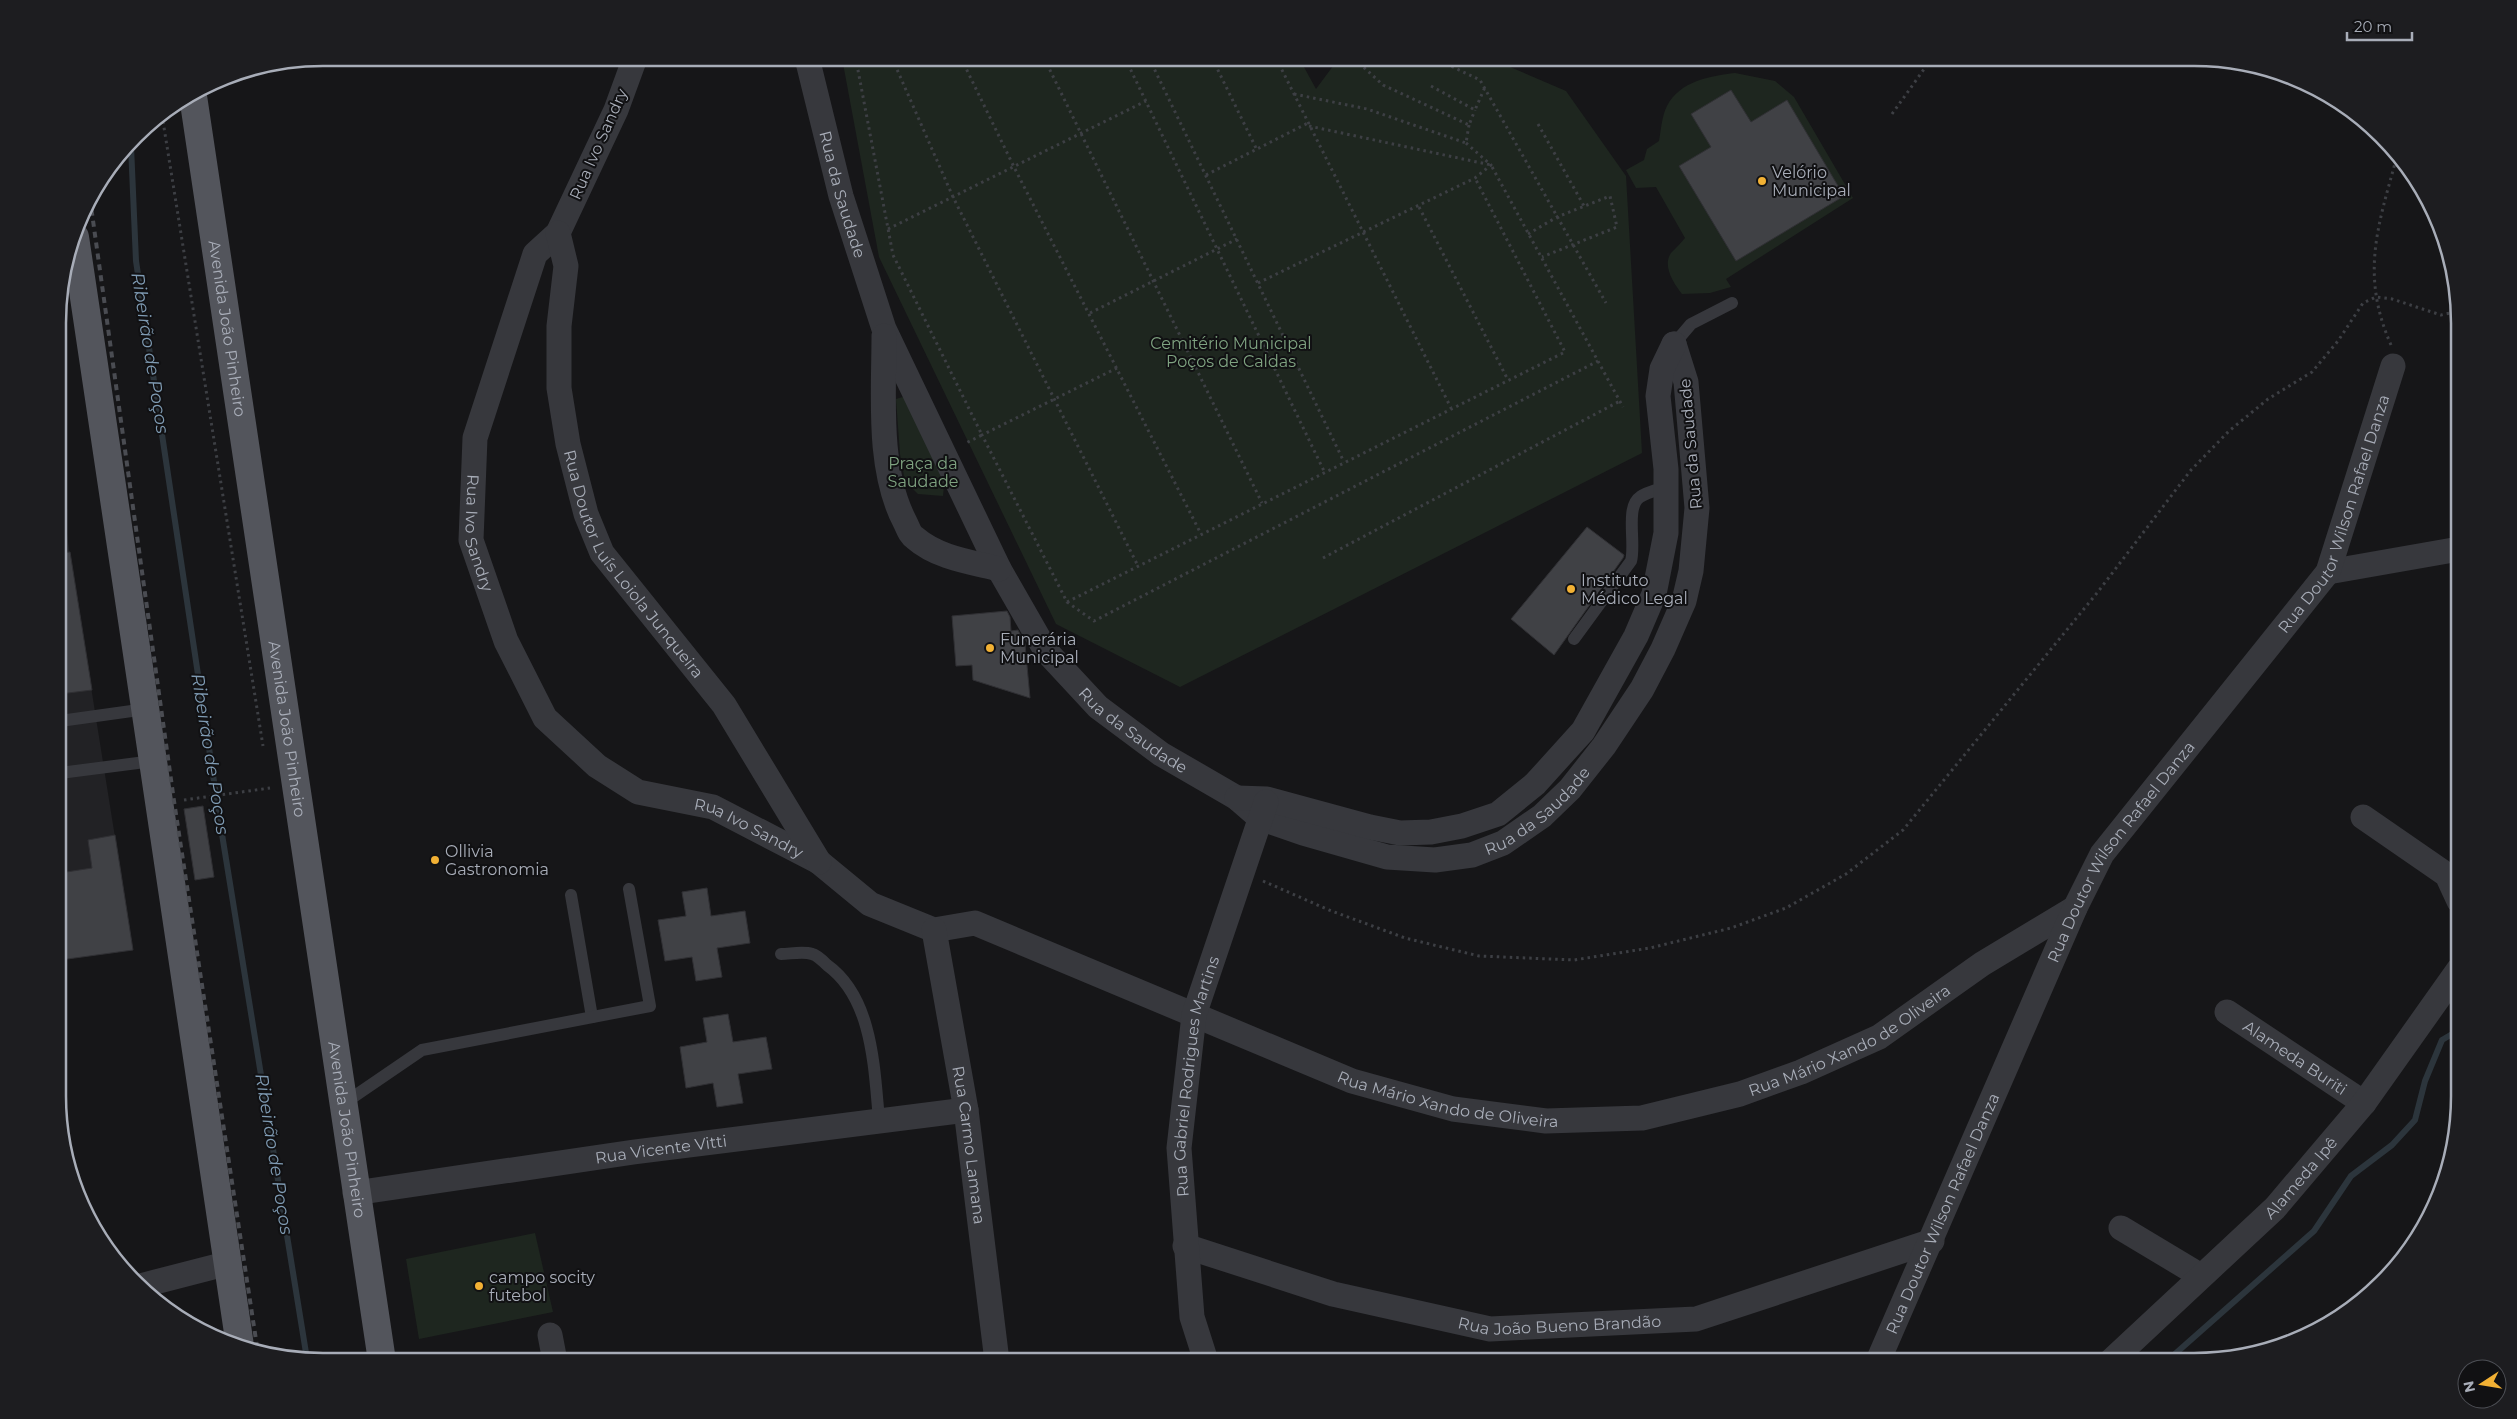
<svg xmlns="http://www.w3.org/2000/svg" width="2517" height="1419" font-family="Montserrat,sans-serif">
  <rect width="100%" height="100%" fill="#161618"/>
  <path fill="#222225" d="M60,478L69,549L133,950L60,960Z"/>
  <g fill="#1e261f">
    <path d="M842,58H1299L1316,89L1339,58H1489L1566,91L1626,176L1642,453L1180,687L1056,624L879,257Z"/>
    <path d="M1735,73L1775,81L1794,97L1853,198L1726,279L1731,287L1710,293L1682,294C1674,284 1662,266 1671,253C1676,248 1681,243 1685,238L1656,187L1636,188L1626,170L1644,160L1647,149L1659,141C1661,130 1662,115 1667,106C1680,81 1710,76 1735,73Z"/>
    <path d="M909,395L945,474L943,496L918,494L905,481L900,454L896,399Z"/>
    <path d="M535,1233L553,1312L419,1339L406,1259Z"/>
  </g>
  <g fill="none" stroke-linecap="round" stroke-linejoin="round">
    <g stroke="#2c353c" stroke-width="6">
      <path d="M131,146L136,261L221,828L307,1359"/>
      <path d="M2167,1361L2314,1231L2351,1176L2392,1145L2415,1120L2425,1081L2442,1040L2459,1030"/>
    </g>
  </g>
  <g fill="#404145" stroke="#303034">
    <path d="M1731,90L1751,122L1787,100L1844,196L1736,261L1679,166L1711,147L1691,114Z"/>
    <path d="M1587,527L1624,555L1623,558L1554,655L1511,619Z"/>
    <path d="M70,552L92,690L60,694V553Z"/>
    <path d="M1007,611L1010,617L1011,631L1018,630L1025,644L1030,698L973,680L972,665L956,666L952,616Z"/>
    <path d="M203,806L214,877L195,880L184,809Z"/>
    <path d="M115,835L133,950L60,960V873L92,868L88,840Z"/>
    <path d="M707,888L711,916L745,911L750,943L717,948L722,977L696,981L692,957L665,961L658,920L686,916L682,892Z"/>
    <path d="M728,1014L733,1042L766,1037L772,1069L738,1074L743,1103L717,1107L713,1083L686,1088L680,1047L707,1042L703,1018Z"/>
  </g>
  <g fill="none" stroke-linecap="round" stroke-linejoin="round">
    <g stroke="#3d3f44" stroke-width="3" stroke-dasharray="2.5 4" stroke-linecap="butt">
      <path d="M861,58L857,65L893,255L982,435L964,444"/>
      <path d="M892,58L953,197L1138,566"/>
      <path d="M961,58L1014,167L1201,534"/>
      <path d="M1044,58L1262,503"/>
      <path d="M1125,58L1324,471"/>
      <path d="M1149,58L1344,462"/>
      <path d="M1212,58L1256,148"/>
      <path d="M1276,58L1451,408"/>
      <path d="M1434,58L1480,80L1606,303"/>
      <path d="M1359,63L1383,85L1469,125L1475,110"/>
      <path d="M857,65L872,58"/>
      <path d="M1431,86L1475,110L1485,87"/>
      <path d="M1294,94L1367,109L1466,143L1469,125"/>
      <path d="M1892,114L1932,58"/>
      <path d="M162,115L263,746"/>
      <path d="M1538,124L1584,206"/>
      <path d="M1309,126L1491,165L1623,407"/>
      <path d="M1206,175L1308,123"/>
      <path d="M1419,207L1508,380"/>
      <path d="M888,229L1146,101"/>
      <path d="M1528,234L1557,217L1610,196L1617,227L1542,257"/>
      <path d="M1258,283L1475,178L1491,165L1466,143"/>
      <path d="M1090,313L1237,239"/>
      <path d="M2391,345C2360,274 2378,226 2397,156"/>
      <path d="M1117,368L982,435L1067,602L1094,621L1598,361"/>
      <path d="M1323,558L1620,401"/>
      <path d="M1067,602L1565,352L1475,178"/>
      <path d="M184,800L270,788"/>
      <path d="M1263,881L1329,910L1405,938L1479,956L1574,960L1650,948L1731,928L1786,908L1846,874L1903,830L2097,593L2191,470L2229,431L2268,399L2312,372L2338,341L2363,303L2376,297L2392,299L2441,315L2459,311"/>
    </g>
    <g stroke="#37383d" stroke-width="12">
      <path d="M1674,344L1691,324L1732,303"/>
      <path d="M1574,639L1631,561C1636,544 1625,507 1640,497C1647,492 1657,490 1666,487"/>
      <path d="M60,721L146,709"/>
      <path d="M60,773L153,761"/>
      <path d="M571,895L592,1017"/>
      <path d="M781,954C790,954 803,951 812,954C817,955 823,961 827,965C873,998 874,1068 879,1119"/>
      <path d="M343,1104L422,1050L650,1006L629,889"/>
    </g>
    <g stroke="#37383d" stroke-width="25">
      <path id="s1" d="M635,58L616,110L558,233L535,254L475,438L471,540L506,641L545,718L597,766L638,792L713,807L819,862L870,904L934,930L975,923L1352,1081L1453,1109L1546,1121L1642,1118L1740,1094L1801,1072L1879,1037L1982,964L2075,908"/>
      <path id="s2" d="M807,58L841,196L884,329L999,569L1046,651L1098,707L1161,754L1237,798L1260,818L1303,833L1387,857L1435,860L1472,855L1503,843L1542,816L1570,789L1604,746L1642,689L1663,649L1684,601L1691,571L1697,508L1686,382L1674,344"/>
      <path id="s3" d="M558,233L566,266L559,326V388L568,444L586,514L602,553L724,705L819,862"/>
      <path d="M884,336C884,394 877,469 905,522C908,528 910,535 915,538C938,558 971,562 999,569"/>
      <path d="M2328,572L2459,549"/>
      <path d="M1237,798L1267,799L1370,827L1400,833L1431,832L1462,826L1498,814L1535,784L1583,731L1636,636L1654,594L1666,533V469L1658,396L1662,369L1674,344"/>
      <path d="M2363,817L2447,875L2459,901"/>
      <path id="s4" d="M934,930L966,1110L997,1361"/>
      <path id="s5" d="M2227,1012L2364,1103"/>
      <path id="s6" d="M355,1193L634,1152L966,1110"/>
      <path d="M2121,1228L2201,1276"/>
      <path id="s7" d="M1185,1246L1333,1294L1490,1329L1696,1319L1932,1241"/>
      <path d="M140,1286L229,1263"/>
      <path d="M550,1335L555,1361"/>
      <path id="s8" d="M1206,1361L1192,1317L1179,1148L1194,1015L1266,802"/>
      <path id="s9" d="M1878,1361L2075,908L2102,854L2328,572L2393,366"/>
      <path id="s10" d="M2111,1361L2275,1208L2364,1103L2459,969"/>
    </g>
    <g stroke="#53555c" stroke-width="28">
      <path id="s11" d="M193,96L382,1361"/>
      <path d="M75,237L240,1346"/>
    </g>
    <path stroke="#4a4c52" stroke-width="4" stroke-dasharray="6 5" stroke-linecap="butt" d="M90,199L174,801L258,1353"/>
  </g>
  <g fill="#f2b134" stroke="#111113" stroke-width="2">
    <circle cx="1762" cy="181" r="5"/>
    <circle cx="1571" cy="589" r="5"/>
    <circle cx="990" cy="648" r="5"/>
    <circle cx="435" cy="860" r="5"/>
    <circle cx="479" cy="1286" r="5"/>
  </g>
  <g text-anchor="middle" stroke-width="4" stroke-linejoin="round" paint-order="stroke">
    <g font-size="16" fill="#a8adb8" stroke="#111113">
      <text transform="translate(598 144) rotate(-66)" y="6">Rua Ivo Sandry</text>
      <text dy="6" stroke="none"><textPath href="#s2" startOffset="141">Rua da Saudade</textPath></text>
      <text dy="6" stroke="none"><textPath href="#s11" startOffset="235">Avenida João Pinheiro</textPath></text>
      <text transform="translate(1690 444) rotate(-95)" y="6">Rua da Saudade</text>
      <text dy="6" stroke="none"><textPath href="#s9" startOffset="971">Rua Doutor Wilson Rafael Danza</textPath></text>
      <text dy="6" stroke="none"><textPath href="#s1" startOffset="512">Rua Ivo Sandry</textPath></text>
      <text dy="6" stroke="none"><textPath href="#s3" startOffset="352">Rua Doutor Luís Loiola Junqueira</textPath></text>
      <text dy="6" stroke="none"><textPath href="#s11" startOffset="640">Avenida João Pinheiro</textPath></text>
      <text dy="6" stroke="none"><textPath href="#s2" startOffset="761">Rua da Saudade</textPath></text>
      <text dy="6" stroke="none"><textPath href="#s2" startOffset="1214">Rua da Saudade</textPath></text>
      <text dy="6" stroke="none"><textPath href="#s1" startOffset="948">Rua Ivo Sandry</textPath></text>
      <text dy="6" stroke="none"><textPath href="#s9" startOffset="566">Rua Doutor Wilson Rafael Danza</textPath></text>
      <text dy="6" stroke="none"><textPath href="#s1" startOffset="2130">Rua Mário Xando de Oliveira</textPath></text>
      <text dy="6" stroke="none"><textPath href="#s5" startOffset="82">Alameda Buriti</textPath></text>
      <text dy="6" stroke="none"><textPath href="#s8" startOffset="289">Rua Gabriel Rodrigues Martins</textPath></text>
      <text dy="6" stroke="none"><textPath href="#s1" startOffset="1710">Rua Mário Xando de Oliveira</textPath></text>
      <text dy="6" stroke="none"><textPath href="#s11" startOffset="1045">Avenida João Pinheiro</textPath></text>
      <text dy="6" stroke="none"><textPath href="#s4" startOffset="218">Rua Carmo Lamana</textPath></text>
      <text dy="6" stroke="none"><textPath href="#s6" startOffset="309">Rua Vicente Vitti</textPath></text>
      <text dy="6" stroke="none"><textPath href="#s10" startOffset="264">Alameda Ipê</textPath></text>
      <text dy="6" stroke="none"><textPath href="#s9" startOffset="161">Rua Doutor Wilson Rafael Danza</textPath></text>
      <text dy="6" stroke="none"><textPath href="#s7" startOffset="386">Rua João Bueno Brandão</textPath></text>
    </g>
    <g font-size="16" fill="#a8adb8" stroke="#111113" text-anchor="start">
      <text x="1772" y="178">Velório<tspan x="1772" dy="18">Municipal</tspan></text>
      <text x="1581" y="586">Instituto<tspan x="1581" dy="18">Médico Legal</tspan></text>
      <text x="1000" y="645">Funerária<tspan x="1000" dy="18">Municipal</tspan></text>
      <text x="445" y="857">Ollivia<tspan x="445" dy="18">Gastronomia</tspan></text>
      <text x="489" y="1283">campo socity<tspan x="489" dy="18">futebol</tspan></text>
    </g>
    <g font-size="16" fill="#7fa381" stroke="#111113">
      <text x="1231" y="349">Cemitério Municipal<tspan x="1231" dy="18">Poços de Caldas</tspan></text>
      <text x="923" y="469">Praça da<tspan x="923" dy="18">Saudade</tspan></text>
    </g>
    <g font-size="18" font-style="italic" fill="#7f9bb3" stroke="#111113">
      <text transform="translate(150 353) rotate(81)" y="6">Ribeirão de Poços</text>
      <text transform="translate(210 754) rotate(81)" y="6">Ribeirão de Poços</text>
      <text transform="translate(274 1154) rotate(81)" y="6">Ribeirão de Poços</text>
    </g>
  </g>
  <path d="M0 0H2517V1419H0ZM323 66H2194A257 257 0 0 1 2451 323V1096A257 257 0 0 1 2194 1353H323A257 257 0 0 1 66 1096V323A257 257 0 0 1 323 66Z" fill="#1d1d20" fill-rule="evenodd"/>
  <path fill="none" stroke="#a8adb8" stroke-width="2.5" d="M323 66H2194A257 257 0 0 1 2451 323V1096A257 257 0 0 1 2194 1353H323A257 257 0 0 1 66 1096V323A257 257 0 0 1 323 66Z"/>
  <g transform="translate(2482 1384) rotate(258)"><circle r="24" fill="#111113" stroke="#4d4f55"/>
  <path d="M0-4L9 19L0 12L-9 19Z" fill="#f2b134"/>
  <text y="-8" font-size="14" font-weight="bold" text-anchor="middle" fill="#a8adb8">N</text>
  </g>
  <path d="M2347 32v8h65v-8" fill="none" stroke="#a8adb8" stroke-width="2.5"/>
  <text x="2354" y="32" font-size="15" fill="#a8adb8" stroke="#111113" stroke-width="4" paint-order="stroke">20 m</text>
</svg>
